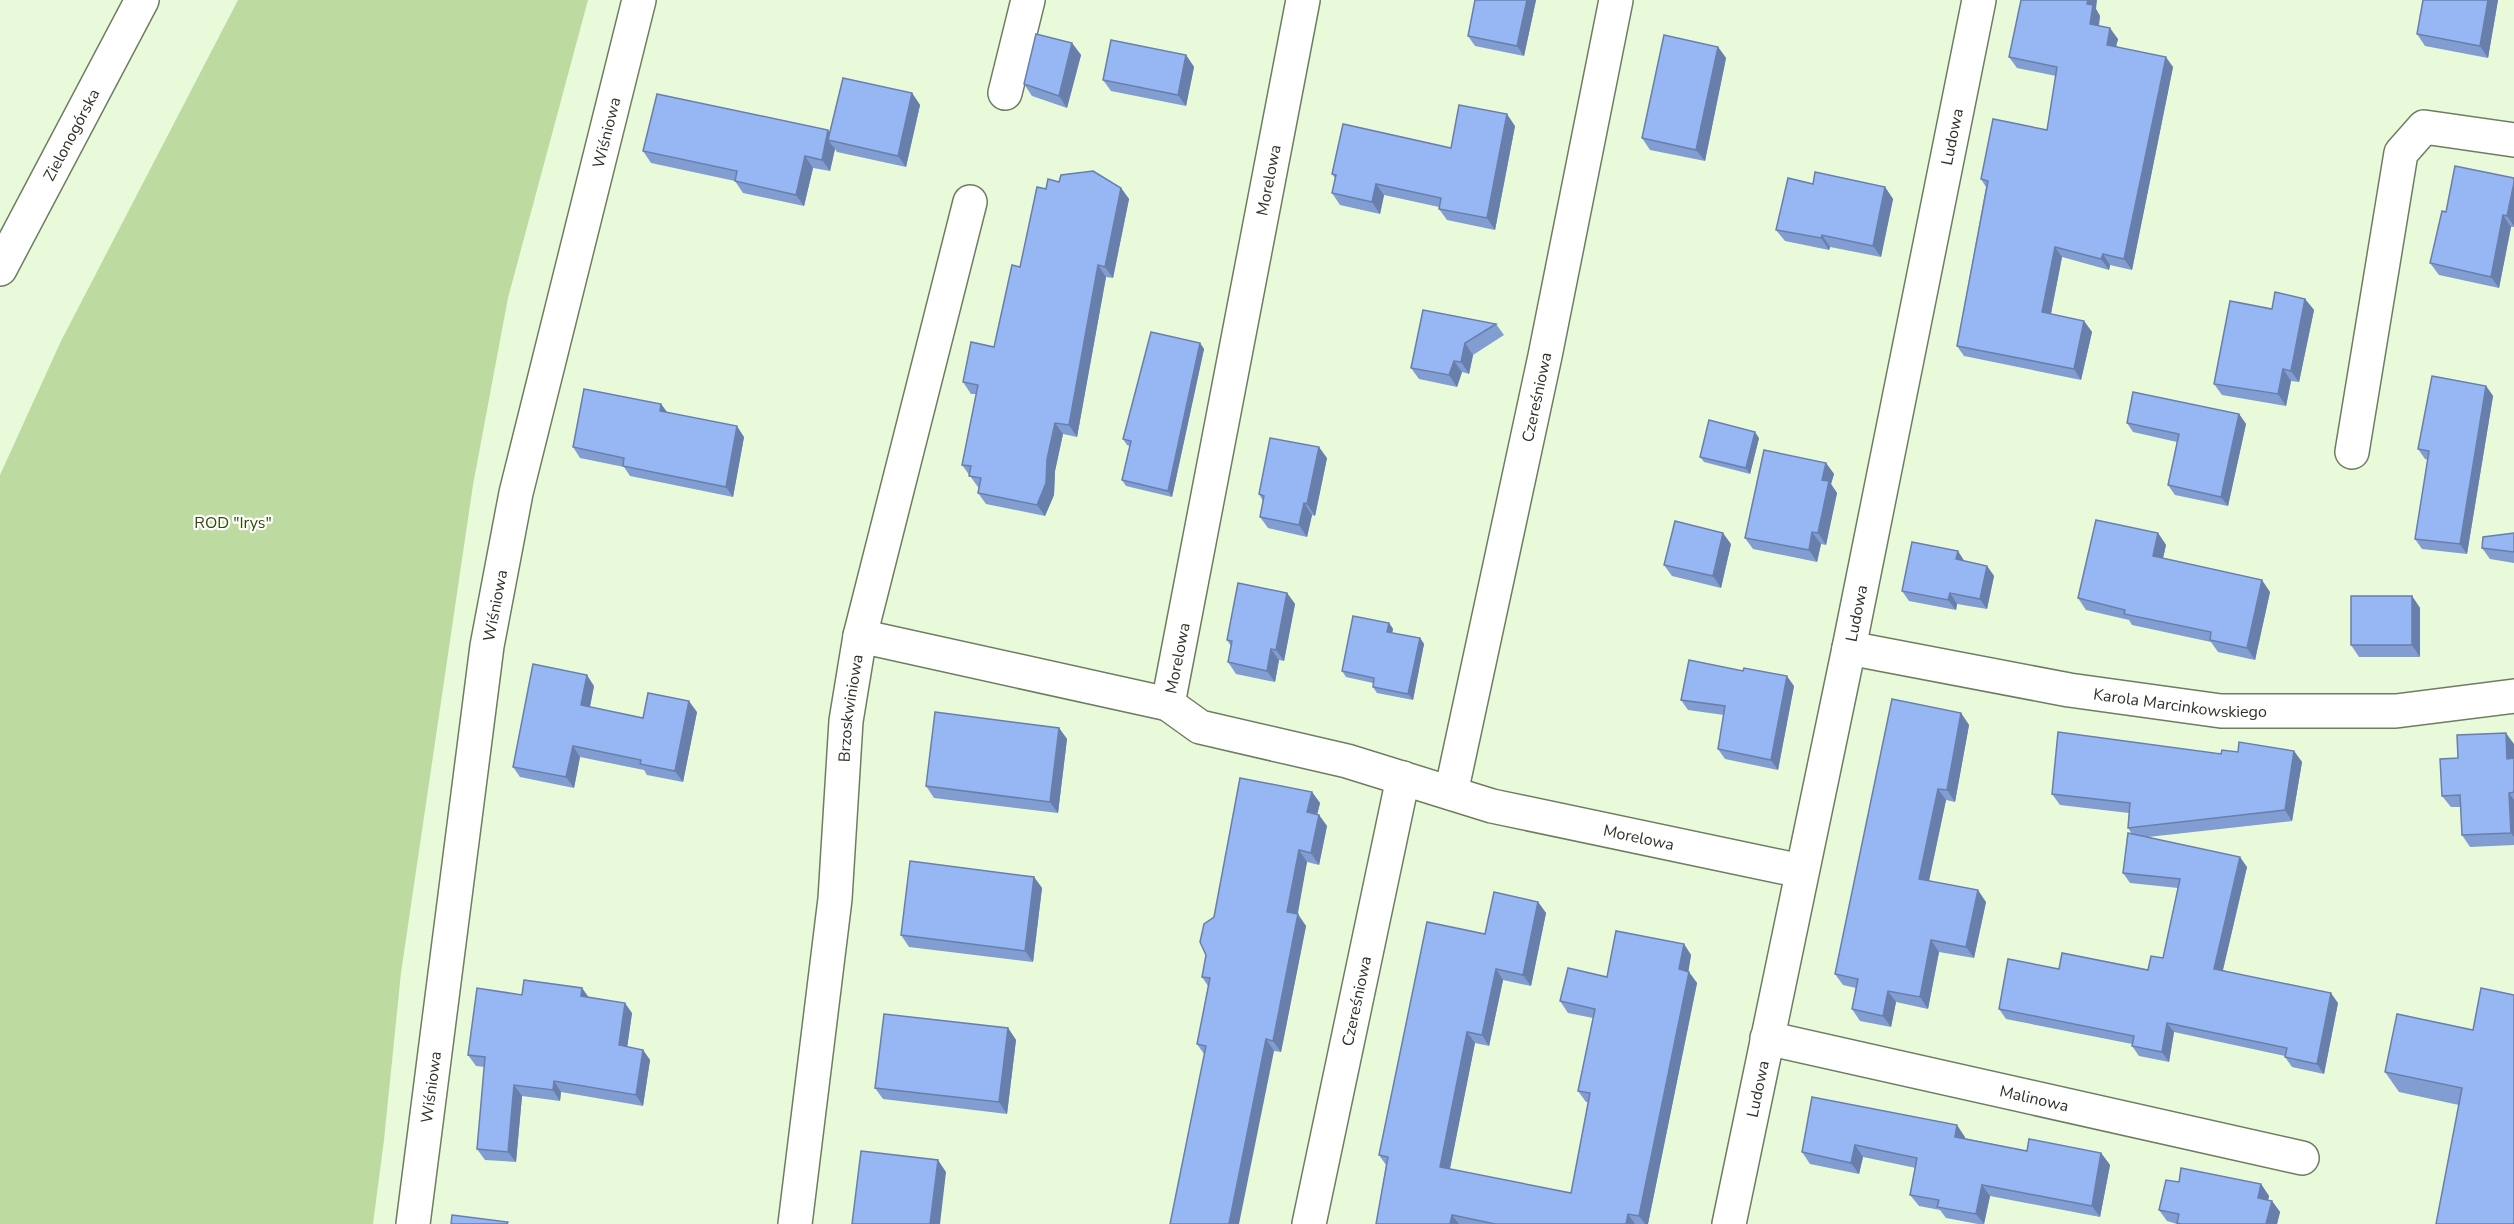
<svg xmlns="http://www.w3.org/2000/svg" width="2514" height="1224" font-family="'Nunito Sans',sans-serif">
  <rect width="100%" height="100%" fill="#e9fadb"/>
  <path fill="#bddba1" d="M238,0H588L508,298L473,485L401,973L384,1140L373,1224H0V475L61,341Z"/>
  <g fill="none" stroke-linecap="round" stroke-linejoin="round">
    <defs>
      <g id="minor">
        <path id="s1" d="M1303,0L1168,704L1200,727L1347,761L1492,806L1801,871"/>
        <path d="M1005,93L1028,0"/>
        <path d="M2352,452L2401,153L2424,127L2514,140"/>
        <path d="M860,636L1168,704"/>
        <path id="s2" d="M1849,648L2069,690L2221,711H2396L2514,696"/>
        <path id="s3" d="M1451,793L1545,356L1616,0"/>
        <path id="s4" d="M1767,1038L2302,1158"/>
        <path id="s5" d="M413,1224L487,646L516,493L639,0"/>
        <path id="s6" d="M795,1224L835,899L846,721L860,636L970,202"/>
        <path id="s7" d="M1309,1224L1403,778"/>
        <path id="s8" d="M1729,1224L1849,648L1979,0"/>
      </g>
      <g id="tertiary">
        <path id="s9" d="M0,269L142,0"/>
      </g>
    </defs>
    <use href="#minor" stroke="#6e7d61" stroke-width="36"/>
    <use href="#tertiary" stroke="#6e7d61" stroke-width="36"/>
    <use href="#minor" stroke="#fff" stroke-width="33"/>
    <use href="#tertiary" stroke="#fff" stroke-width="33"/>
  </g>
  <g fill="#819dd2">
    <path d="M1475,0H1536L1524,56L1475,46L1468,36Z"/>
    <path d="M2423,0H2498L2488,58L2425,46L2417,34Z"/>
    <path d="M2096,9L2100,16L2099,26L2118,39L2116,46L2173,67L2132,270L2110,265L2109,270L2062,257L2051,314L2084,321L2092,332L2081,380L1964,356L1957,346L1986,187L1981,179L2047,130L2056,76L2017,68L2009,57Z"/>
    <path d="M1072,43L1081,55L1067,108L1032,96L1024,84Z"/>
    <path d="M1718,47L1726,58L1705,161L1650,150L1642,138Z"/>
    <path d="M1186,55L1194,67L1186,106L1111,91L1103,80Z"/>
    <path d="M912,93L920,105L906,167L837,152L835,149L830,171L813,168L804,206L743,193L735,181L651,163L643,151L830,133Z"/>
    <path d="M1515,126L1495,230L1447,220L1439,209V207L1384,195L1380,214L1340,205L1332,193L1335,178L1332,174L1451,148Z"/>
    <path d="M2514,178V227H2511L2499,288L2439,275L2430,263L2446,212Z"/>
    <path d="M1059,182L1121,188L1129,199L1113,278L1106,277L1077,437L1063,434L1055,471L1054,495L1045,516L986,504L978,493L979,488L978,487L962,465L976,394H971L963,382L994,347L1046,189Z"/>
    <path d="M1813,184L1885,187L1893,199L1881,257L1830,247L1829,250L1785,241L1776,230Z"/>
    <path d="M2305,299L2314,310L2299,382L2291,381L2286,406L2222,395L2214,384L2272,309Z"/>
    <path d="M1496,324L1504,335L1473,355L1469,374L1462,372L1457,387L1419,379L1411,368Z"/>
    <path d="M1200,343L1204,349L1172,497L1126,486L1122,480L1130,446L1127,445L1123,439Z"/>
    <path d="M2486,386L2493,396L2467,554L2422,549L2415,539L2428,460L2425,459L2418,449Z"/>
    <path d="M661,404L667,412L744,437L733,497L630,476L624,467L580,458L573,447Z"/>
    <path d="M2239,414L2246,424L2228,506L2175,495L2168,485L2177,442L2133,432L2127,423Z"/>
    <path d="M1759,438L1750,474L1704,462L1700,457Z"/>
    <path d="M1327,458L1315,516L1312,515L1307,537L1268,528L1260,517L1263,501L1259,494Z"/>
    <path d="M1826,463L1834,474L1831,484L1837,493L1826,545L1821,544L1817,562L1753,549L1745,538Z"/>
    <path d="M2158,533L2166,545L2163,558L2270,592L2255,660L2218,652L2211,642L2132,625L2129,620L2086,610L2078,598Z"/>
    <path d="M2514,533V563L2490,559L2482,548Z"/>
    <path d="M1731,544L1721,588L1672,576L1664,565Z"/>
    <path d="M1965,561L1987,566L1994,576L1987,609L1957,604L1956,610L1909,601L1902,591Z"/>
    <path d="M1287,593L1295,604L1284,661L1279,660L1275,682L1236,674L1228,662L1231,646L1227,640Z"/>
    <path d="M2412,596L2420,608V657H2359L2351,645Z"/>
    <path d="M1389,623L1393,629L1392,633L1420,638L1424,644L1413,700L1377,693L1373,687V683L1346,677L1342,671Z"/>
    <path d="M1743,671L1794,686L1778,770L1725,759L1718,749L1724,715L1688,710L1681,700Z"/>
    <path d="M594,686L590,707L643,718L697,712L683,782L647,775L644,770L580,757L574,788L520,777L513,767Z"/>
    <path d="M1961,713L1969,725L1955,802L1946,800L1929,881L1986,902L1974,958L1939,952L1928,1009L1896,1002L1891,1027L1860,1021L1852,1009L1856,988L1843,985L1835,974Z"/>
    <path d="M1059,728L1067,739L1058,813L934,798L926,786Z"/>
    <path d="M2514,744V845L2470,847L2462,835L2461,807H2451L2442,796L2458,758Z"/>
    <path d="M2294,751L2302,762L2292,821L2148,837L2247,867L2223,970L2338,1003L2324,1074L2292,1067L2285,1057V1056L2174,1032L2169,1062L2139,1056L2132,1046V1044L2006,1019L1999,1009L2059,969L2148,970L2163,958L2178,888L2130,883L2123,873L2132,834L2128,828L2129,813L2060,805L2052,794L2221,754L2238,752Z"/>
    <path d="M1312,792L1320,803L1317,814L1319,815L1327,826L1319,865L1307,862L1297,914L1306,926L1281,1052L1274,1051L1204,1054L1197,1044L1208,986L1202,977L1214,917Z"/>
    <path d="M1034,877L1042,888L1033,962L909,947L901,935Z"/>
    <path d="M1538,902L1546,913L1531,986L1503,980L1489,1046L1475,1043L1450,1169L1571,1193L1588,1102H1586L1578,1091L1593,1018L1568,1013L1560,1001L1607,977L1684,944L1691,955L1688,971L1697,983L1648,1224H1376L1386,1165L1379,1155L1485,934Z"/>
    <path d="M582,988L589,998L632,1013L627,1047L643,1050L650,1060L643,1106L561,1092L560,1101L522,1096L516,1162L485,1160L477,1149L485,1067L476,1066L468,1055L522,995Z"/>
    <path d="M1008,1028L1016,1040L1007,1114L883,1099L875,1088Z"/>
    <path d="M2473,1030L2459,1105L2399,1092L2385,1072Z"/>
    <path d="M1812,1097L1965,1137L1964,1138L2027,1151L2101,1153L2110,1165L2100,1217L1990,1196L1984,1224H1978L1946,1218L1940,1210L1919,1206L1910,1195L1916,1168L1863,1157L1859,1174L1810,1164L1802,1152Z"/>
    <path d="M2179,1182L2261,1184L2269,1196L2268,1200L2272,1201L2280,1212L2277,1224H2177L2167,1221L2159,1210Z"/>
  </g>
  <g fill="#697fab">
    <path d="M1527,0H1536L1524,56L1517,46Z"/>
    <path d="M2088,0H2097L2096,9L2100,16L2097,35L2090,24L2087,4Z"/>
    <path d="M2488,0H2498L2488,58L2480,46Z"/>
    <path d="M2110,28L2118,39L2114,55L2107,45Z"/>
    <path d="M1072,43L1081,55L1067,108L1059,96Z"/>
    <path d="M1718,47L1726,58L1705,161L1696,150Z"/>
    <path d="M1186,55L1194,67L1186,106L1178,95Z"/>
    <path d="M2166,57L2173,67L2132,270L2124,259Z"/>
    <path d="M912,93L920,105L906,167L898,156Z"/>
    <path d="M1507,114L1515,126L1495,230L1487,218Z"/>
    <path d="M828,130L836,142L828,140L835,149L830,171L822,160Z"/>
    <path d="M805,156L813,168L804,206L796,195Z"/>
    <path d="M2514,183V226L2507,216Z"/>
    <path d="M1376,184L1384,195L1380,214L1372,202Z"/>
    <path d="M1885,187L1893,199L1881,257L1873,246Z"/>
    <path d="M1121,188L1129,199L1113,278L1105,267Z"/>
    <path d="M2503,215L2511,227L2499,288L2491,277Z"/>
    <path d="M1822,235L1830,247L1829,250L1821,238Z"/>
    <path d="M2055,247L2062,257L2049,323L2042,312Z"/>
    <path d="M2103,254L2110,265L2109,270L2101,259Z"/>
    <path d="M1098,265L1106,277L1077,437L1069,425Z"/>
    <path d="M2305,299L2314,310L2299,382L2291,371Z"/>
    <path d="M2084,321L2092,332L2081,380L2074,369Z"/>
    <path d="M1200,343L1204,349L1172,497L1168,491Z"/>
    <path d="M1465,343L1473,355L1469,374L1461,362Z"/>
    <path d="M1454,361L1462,372L1457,387L1449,375Z"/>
    <path d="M2283,369L2291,381L2286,406L2278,394Z"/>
    <path d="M2486,386L2493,396L2467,554L2460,544Z"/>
    <path d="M661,404L669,415L660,411Z"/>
    <path d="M2239,414L2246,424L2228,506L2221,497Z"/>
    <path d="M1055,423L1063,434L1055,471L1054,495L1045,516L1037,505Z"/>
    <path d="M737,426L744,437L733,497L726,487Z"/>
    <path d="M1755,432L1759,438L1750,474L1746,468Z"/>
    <path d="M1319,447L1327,458L1315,516L1307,504Z"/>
    <path d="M1826,463L1834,474L1831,484L1837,493L1826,545L1818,533L1822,480Z"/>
    <path d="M1304,503L1312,515L1307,537L1299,525Z"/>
    <path d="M1812,532L1821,544L1817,562L1809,550Z"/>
    <path d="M1723,533L1731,544L1721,588L1713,576Z"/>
    <path d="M2158,533L2166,545L2161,567L2153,556Z"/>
    <path d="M1958,551L1965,562L1956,559Z"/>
    <path d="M1987,566L1994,576L1987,609L1980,599Z"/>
    <path d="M2262,580L2270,592L2255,660L2247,648Z"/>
    <path d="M1287,593L1295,604L1284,661L1276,650Z"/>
    <path d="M1950,593L1957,604L1956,610L1948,600Z"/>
    <path d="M2412,596L2420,608V657L2412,645Z"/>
    <path d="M1389,623L1393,629L1391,638L1387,632Z"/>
    <path d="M1420,638L1424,644L1413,700L1408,694Z"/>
    <path d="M1271,649L1279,660L1275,682L1267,671Z"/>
    <path d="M587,675L594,686L588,716L581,705Z"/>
    <path d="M1787,676L1794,686L1778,770L1771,760Z"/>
    <path d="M689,701L697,712L683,782L675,771Z"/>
    <path d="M1961,713L1969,725L1955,802L1947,790Z"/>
    <path d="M1059,728L1067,739L1058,813L1050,802Z"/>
    <path d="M2506,733L2514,744V768L2507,759Z"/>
    <path d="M573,746L580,757L574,788L566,777Z"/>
    <path d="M2294,751L2302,762L2292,821L2285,810Z"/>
    <path d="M1938,789L1946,800L1927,890L1919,879Z"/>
    <path d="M1312,792L1320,803L1315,824L1307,812Z"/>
    <path d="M2509,793L2514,800V837L2511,833Z"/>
    <path d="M1319,815L1327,826L1319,865L1311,853Z"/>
    <path d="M1299,850L1307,862L1296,924L1287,912Z"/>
    <path d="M2240,857L2247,867L2221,978L2214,969Z"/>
    <path d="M1034,877L1042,888L1033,962L1025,951Z"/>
    <path d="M1978,890L1986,902L1974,958L1966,947Z"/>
    <path d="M1538,902L1546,913L1531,986L1523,975Z"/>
    <path d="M1298,914L1306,926L1281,1052L1273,1041Z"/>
    <path d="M1931,940L1939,952L1928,1009L1920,997Z"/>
    <path d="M1684,944L1691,955L1687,981L1679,969Z"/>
    <path d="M1496,969L1503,980L1489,1046L1482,1035Z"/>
    <path d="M1689,972L1697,983L1648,1224H1645L1639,1216Z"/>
    <path d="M582,988L589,998L581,996Z"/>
    <path d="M1888,991L1896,1002L1891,1027L1883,1016Z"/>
    <path d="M2331,993L2338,1003L2324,1074L2317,1064Z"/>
    <path d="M625,1003L632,1013L626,1056L619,1045Z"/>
    <path d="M2167,1023L2174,1032L2169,1062L2162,1052Z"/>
    <path d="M1008,1028L1016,1040L1007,1114L999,1102Z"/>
    <path d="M1467,1032L1475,1043L1448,1178L1440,1167Z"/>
    <path d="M1266,1039L1274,1051L1239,1224H1229Z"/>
    <path d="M643,1050L650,1060L643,1106L636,1095Z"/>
    <path d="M554,1081L561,1092L560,1101L553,1090Z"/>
    <path d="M514,1085L522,1096L516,1162L508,1152Z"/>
    <path d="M1957,1125L1965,1137L1963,1148L1955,1137Z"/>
    <path d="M1855,1145L1863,1157L1859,1174L1851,1163Z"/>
    <path d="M2101,1153L2110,1165L2100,1217L2092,1206Z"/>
    <path d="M938,1160L946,1172L940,1224H930Z"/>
    <path d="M2261,1184L2269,1196L2266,1209L2258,1198Z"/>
    <path d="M1982,1185L1990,1196L1984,1224L1976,1214Z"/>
    <path d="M2272,1201L2280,1212L2277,1224H2266Z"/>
    <path d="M1628,1214L1635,1224H1626Z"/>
    <path d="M1452,1215L1459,1224H1450Z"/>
  </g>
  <g fill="#96b6f4" stroke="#697fab" stroke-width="1.5">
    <path d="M1475,0H1527L1517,46L1468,36Z"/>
    <path d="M2021,0H2088L2087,4L2093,5L2090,24L2110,28L2107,45L2166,57L2124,259L2103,254L2101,259L2055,247L2042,312L2084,321L2074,369L1957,346L1988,181L1981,179L1993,119L2047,130L2057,67L2009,57Z"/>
    <path d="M2423,0H2488L2480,46L2417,34Z"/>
    <path d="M1036,34L1072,43L1059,96L1024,84Z"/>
    <path d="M1664,35L1718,47L1696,150L1642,138Z"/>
    <path d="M1111,40L1186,55L1178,95L1103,80Z"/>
    <path d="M843,78L912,93L898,156L828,140Z"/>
    <path d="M657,94L828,130L822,160L805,156L796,195L735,181L737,171L643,151Z"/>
    <path d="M1459,105L1507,114L1487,218L1439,209L1441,198L1376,184L1372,202L1332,193L1336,175L1332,174L1343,124L1451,148Z"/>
    <path d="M2455,166L2514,178V183L2507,216L2503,215L2491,277L2430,263L2442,211L2446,212Z"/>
    <path d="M1093,171L1121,188L1105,267L1098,265L1069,425L1055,423L1047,459L1046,483L1037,505L978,493L981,478L969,476L971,466L962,465L978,385L963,382L971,342L994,347L1012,265L1020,267L1037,187L1046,189L1048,179L1059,182L1061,175Z"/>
    <path d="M1815,172L1885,187L1873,246L1822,235L1821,238L1776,230L1788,178L1813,184Z"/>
    <path d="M2275,292L2305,299L2291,371L2283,369L2278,394L2214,384L2230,301L2272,309Z"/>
    <path d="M1423,310L1496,324L1465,343L1461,362L1454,361L1449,375L1411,368Z"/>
    <path d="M1151,332L1200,343L1168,491L1122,480L1131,441L1123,439Z"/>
    <path d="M2432,376L2486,386L2460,544L2415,539L2429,451L2418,449Z"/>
    <path d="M584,389L661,404L660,411L737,426L726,487L623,466L624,458L573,447Z"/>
    <path d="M2133,392L2239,414L2221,497L2168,485L2179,434L2127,423Z"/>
    <path d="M1709,420L1755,432L1746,468L1700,457Z"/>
    <path d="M1270,438L1319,447L1307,504L1304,503L1299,525L1260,517L1264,496L1259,494Z"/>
    <path d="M1764,450L1826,463L1822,480L1829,481L1818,533L1812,532L1809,550L1745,538Z"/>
    <path d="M2096,520L2158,533L2153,556L2262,580L2247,648L2210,640L2211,632L2124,614L2125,610L2078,598Z"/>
    <path d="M1675,521L1723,533L1713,576L1664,565Z"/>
    <path d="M2514,533V552L2482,548L2483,537Z"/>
    <path d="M1912,542L1958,551L1956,559L1987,566L1980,599L1950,593L1948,600L1902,591Z"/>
    <path d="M1238,583L1287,593L1276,650L1271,649L1267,671L1228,662L1232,641L1227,640Z"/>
    <rect x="2351" y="596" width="61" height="49"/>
    <path d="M1353,616L1389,623L1387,632L1420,638L1408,694L1373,687L1374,678L1342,671Z"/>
    <path d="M1689,660L1743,671L1744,668L1787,676L1771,760L1718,749L1725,706L1681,700Z"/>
    <path d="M533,664L587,675L581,705L643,718L648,693L689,701L675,771L640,764L641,760L573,746L566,777L513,767Z"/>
    <path d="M1892,699L1961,713L1947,790L1938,789L1919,879L1978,890L1966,947L1931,940L1920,997L1888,991L1883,1016L1852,1009L1858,979L1835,974Z"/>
    <path d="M935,712L1059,728L1050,802L926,786Z"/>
    <path d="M2058,732L2221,754L2222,750L2238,752L2239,742L2294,751L2285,810L2128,828L2130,803L2052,794Z"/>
    <path d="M2506,733L2507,759L2514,758V792L2509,793L2511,833L2462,835L2460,795L2442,796L2440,759L2458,758L2457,735Z"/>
    <path d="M1240,778L1312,792L1307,812L1319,815L1311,853L1299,850L1287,912L1298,914L1273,1041L1266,1039L1229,1224H1170L1206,1046L1197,1044L1210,978L1202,977L1206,955L1200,942L1204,924L1214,917Z"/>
    <path d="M2128,833L2240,857L2214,969L2331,993L2317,1064L2285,1057L2287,1048L2167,1023L2162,1052L2132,1046L2134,1036L1999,1009L2008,959L2059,969L2062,953L2148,970L2151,956L2163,958L2180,879L2123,873Z"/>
    <path d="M910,861L1034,877L1025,951L901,935Z"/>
    <path d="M1494,892L1538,902L1523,975L1496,969L1482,1035L1467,1032L1440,1167L1571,1193L1590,1093L1578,1091L1595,1009L1560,1001L1568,968L1607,977L1616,931L1684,944L1679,969L1689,972L1639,1216L1628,1214L1626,1224H1495L1452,1215L1450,1224H1376L1388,1157L1379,1155L1427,922L1485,934Z"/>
    <path d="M524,980L582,988L581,996L625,1003L619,1045L643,1050L636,1095L554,1081L553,1090L514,1085L508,1152L477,1149L485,1057L468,1055L477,988L522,995Z"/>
    <path d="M2481,988L2514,995V1224H2436L2462,1088L2385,1072L2397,1014L2473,1030Z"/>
    <path d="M884,1014L1008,1028L999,1102L875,1088Z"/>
    <path d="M1812,1097L1957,1125L1955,1137L2027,1151L2029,1139L2101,1153L2092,1206L1982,1185L1976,1214L1937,1207L1939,1200L1910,1195L1917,1158L1855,1145L1851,1163L1802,1152Z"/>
    <path d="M861,1151L938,1160L930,1224H852Z"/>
    <path d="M2181,1168L2261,1184L2258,1198L2272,1201L2266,1224H2181L2177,1223L2179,1214L2159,1210L2166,1180L2179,1182Z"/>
    <path d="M452,1215L508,1222L507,1224H451Z"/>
  </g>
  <g text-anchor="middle" stroke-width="4.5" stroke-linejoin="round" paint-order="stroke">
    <g font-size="16" fill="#2d3327" stroke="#fff">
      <text dy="6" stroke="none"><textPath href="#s5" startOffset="1110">Wiśniowa</textPath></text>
      <text dy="6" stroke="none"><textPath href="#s9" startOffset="152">Zielonogórska</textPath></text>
      <text dy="6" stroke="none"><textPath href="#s8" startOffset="1110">Ludowa</textPath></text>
      <text transform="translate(1268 180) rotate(-79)" y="6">Morelowa</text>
      <text dy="6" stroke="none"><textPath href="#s3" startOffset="405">Czereśniowa</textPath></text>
      <text dy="6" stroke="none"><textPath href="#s5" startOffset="624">Wiśniowa</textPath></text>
      <text dy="6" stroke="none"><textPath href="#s8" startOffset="624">Ludowa</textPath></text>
      <text transform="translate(1177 658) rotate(-79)" y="6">Morelowa</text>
      <text dy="6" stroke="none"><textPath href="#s2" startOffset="336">Karola Marcinkowskiego</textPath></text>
      <text dy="6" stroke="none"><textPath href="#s6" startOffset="519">Brzoskwiniowa</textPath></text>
      <text dy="6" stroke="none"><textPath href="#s1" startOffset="1209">Morelowa</textPath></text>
      <text dy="6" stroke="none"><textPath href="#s7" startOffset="228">Czereśniowa</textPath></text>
      <text dy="6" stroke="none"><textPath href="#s5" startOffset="138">Wiśniowa</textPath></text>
      <text dy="6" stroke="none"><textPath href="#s8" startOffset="138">Ludowa</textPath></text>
      <text dy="6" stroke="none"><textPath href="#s4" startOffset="274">Malinowa</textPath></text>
    </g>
    <g font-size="16" fill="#2f4c03" stroke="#fff">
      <text x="233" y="528">ROD "Irys"</text>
    </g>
  </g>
</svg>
